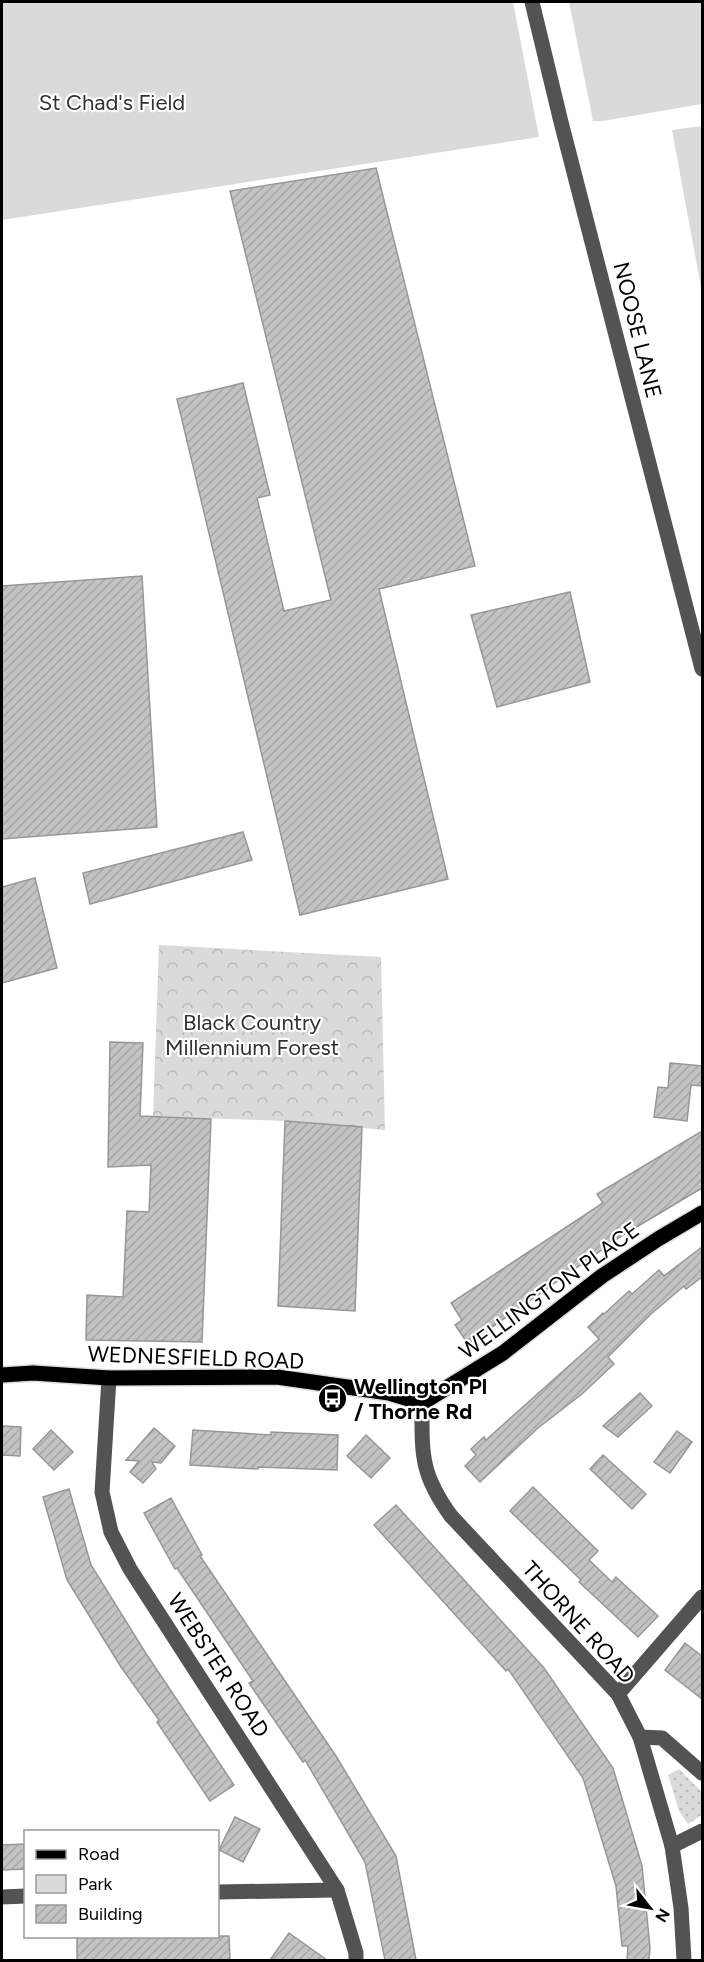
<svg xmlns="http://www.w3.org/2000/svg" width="704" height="1962" font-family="Figtree,sans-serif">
  <defs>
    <pattern id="grass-dots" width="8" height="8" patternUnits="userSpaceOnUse" patternTransform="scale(1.5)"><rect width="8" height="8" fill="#dadada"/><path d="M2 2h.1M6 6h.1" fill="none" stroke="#b9b9b9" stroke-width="1.8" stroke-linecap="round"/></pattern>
    <pattern id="forest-crowns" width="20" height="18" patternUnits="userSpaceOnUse" patternTransform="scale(1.5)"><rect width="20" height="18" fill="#dadada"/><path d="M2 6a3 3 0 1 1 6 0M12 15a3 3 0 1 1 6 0" fill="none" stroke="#b9b9b9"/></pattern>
    <pattern id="building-hatch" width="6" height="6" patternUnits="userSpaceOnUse" patternTransform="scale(1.5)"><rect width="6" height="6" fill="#c3c3c3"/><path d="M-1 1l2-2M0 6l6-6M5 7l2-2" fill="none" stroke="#a6a6a6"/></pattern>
  </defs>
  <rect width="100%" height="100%" fill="#fff"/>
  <path fill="url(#grass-dots)" d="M679,1769L702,1792V1815L688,1824L679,1811L668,1775Z"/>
  <path fill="url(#forest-crowns)" d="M159,945L381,957L385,1130L285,1121L153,1116Z"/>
  <g fill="#dadada">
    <path d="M2,2H513L539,137L2,220Z"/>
    <path d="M569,2H702V104L603,121H593Z"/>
    <path d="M702,126V293L672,130Z"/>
  </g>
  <g fill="url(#building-hatch)" stroke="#979797" stroke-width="1.5">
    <path d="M376,168L475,566L379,589L448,879L300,915L177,399L243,383L270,495L257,498L284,611L331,600L230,191Z"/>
    <path d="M142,576L157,827L2,839V586Z"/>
    <path d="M570,592L590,682L497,707L471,615Z"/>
    <path d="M243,832L252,860L90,904L83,873Z"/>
    <path d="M35,878L57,968L2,983V887Z"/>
    <path d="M110,1042L143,1043L140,1116L211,1119L202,1342L86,1340L87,1295L123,1297L127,1211L149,1212L151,1165L108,1167Z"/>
    <path d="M670,1063L702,1066V1086L691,1085L687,1121L654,1117L658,1087L668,1088Z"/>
    <path d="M285,1121L362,1127L355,1311L278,1306Z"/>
    <path d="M702,1131V1188L623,1235L468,1344L455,1325L462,1320L451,1303L603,1203L597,1194Z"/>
    <path d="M702,1247V1277L686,1289L684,1286L651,1314L608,1357L614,1364L582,1394L538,1428L480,1482L465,1466L476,1455L471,1449L484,1437L486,1440L599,1339L588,1327L603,1313L604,1314L629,1291L632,1294L659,1270L664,1276Z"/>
    <path d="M640,1393L652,1406L618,1437L603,1426Z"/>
    <path d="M2,1426L21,1427L20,1456L2,1455Z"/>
    <path d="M154,1428L175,1446L161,1463L152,1462L156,1469L143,1483L130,1472L139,1461L126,1460Z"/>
    <path d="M51,1430L73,1452L54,1470L33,1449Z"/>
    <path d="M193,1430L271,1435V1432L338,1435L337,1470L258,1467V1469L190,1465Z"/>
    <path d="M677,1431L692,1442L670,1473L654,1462Z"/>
    <path d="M366,1435L390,1458L371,1478L347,1456Z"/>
    <path d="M603,1455L646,1494L632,1509L590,1469Z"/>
    <path d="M533,1487L598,1551L589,1560L612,1582L616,1577L658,1616L638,1637L579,1582L581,1580L510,1511Z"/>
    <path d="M69,1489L91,1565L145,1652L234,1785L210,1801L157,1722L159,1720L121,1667L67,1580L43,1497Z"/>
    <path d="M171,1498L202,1555L200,1556L336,1756L396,1856L416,1960H385L365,1862L305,1760L303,1762L249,1683L253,1681L177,1568L175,1569L144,1513Z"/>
    <path d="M396,1505L544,1668L613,1768L642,1866L650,1948L649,1960H627L628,1946H622L616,1886L583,1778L508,1669L506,1671L374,1525Z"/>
    <path d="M685,1643L702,1656V1699L665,1670Z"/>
    <path d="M235,1817L260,1829L243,1862L219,1850Z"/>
    <path d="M26,1844V1869L2,1870V1845Z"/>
    <path d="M289,1933L327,1960H270Z"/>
    <path d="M77,1936H229L230,1960H77Z"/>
  </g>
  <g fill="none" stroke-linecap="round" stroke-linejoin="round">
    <defs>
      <path id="major" d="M2,1375L33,1373L109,1378L277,1377L389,1393L422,1403L503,1353L602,1276L658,1239L702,1213"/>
    </defs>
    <use href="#major" stroke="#dbdbdb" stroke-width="18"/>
    <g stroke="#535353" stroke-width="15">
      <path d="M532,2L561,122L702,669"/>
      <path d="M109,1378L102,1492L111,1532L130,1569L337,1890L356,1953V1960"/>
      <path d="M422,1403C422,1454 420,1473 451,1516L618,1694L640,1737L672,1846L681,1908L684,1960"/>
      <path d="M618,1694L702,1597"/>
      <path d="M640,1737L662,1738L702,1773"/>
      <path d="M672,1846L702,1831"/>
      <path d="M218,1892L337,1890"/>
      <path d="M2,1897L26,1896"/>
    </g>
    <use href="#major" stroke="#000" stroke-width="15"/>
  </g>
  <defs>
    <symbol id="bus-disc" viewBox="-11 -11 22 22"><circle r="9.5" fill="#000" stroke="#fff"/><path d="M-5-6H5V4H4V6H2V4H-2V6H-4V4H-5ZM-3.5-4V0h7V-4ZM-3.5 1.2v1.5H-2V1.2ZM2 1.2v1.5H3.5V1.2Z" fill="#fff"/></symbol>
  </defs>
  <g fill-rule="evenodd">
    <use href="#bus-disc" x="316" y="1382" width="33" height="33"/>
  </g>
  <g text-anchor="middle" stroke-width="4.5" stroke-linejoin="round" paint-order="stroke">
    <g font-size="22" fill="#313131" stroke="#fff">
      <text x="112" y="110">St Chad's Field</text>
      <text x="252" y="1030">Black Country<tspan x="252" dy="25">Millennium Forest</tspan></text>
    </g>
    <g font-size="22" fill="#000" stroke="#fff">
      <text transform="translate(638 330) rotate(76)" y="8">NOOSE LANE</text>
      <text transform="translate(549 1290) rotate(-36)" y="8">WELLINGTON PLACE</text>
      <text transform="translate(196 1357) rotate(2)" y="8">WEDNESFIELD ROAD</text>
      <text transform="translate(579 1622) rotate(48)" y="8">THORNE ROAD</text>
      <text transform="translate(219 1665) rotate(57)" y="8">WEBSTER ROAD</text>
    </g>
    <g font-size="22" font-weight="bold" fill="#000" stroke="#fff" text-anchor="start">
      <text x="354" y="1394">Wellington Pl<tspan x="354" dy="25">/ Thorne Rd</tspan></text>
    </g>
  </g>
  <rect width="704" height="1962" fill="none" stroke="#000000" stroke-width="6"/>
  <rect x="24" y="1830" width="195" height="108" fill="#ffffff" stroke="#999999" stroke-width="1.5"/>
  <rect x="36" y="1850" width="30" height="9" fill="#000000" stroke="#999999" stroke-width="1.5"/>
  <text x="78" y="1860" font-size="18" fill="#000000">Road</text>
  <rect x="36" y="1875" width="30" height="18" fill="#dadada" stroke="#999999" stroke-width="1.5"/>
  <text x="78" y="1890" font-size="18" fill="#000000">Park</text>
  <rect x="36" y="1905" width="30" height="18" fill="url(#building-hatch)" stroke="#999999" stroke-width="1.5"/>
  <text x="78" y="1920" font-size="18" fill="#000000">Building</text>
  <g transform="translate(650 1908) rotate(121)" stroke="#ffffff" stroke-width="4.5" paint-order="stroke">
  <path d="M0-4.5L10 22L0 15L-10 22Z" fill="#000000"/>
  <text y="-9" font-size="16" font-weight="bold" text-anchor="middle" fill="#000000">N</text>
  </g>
</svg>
